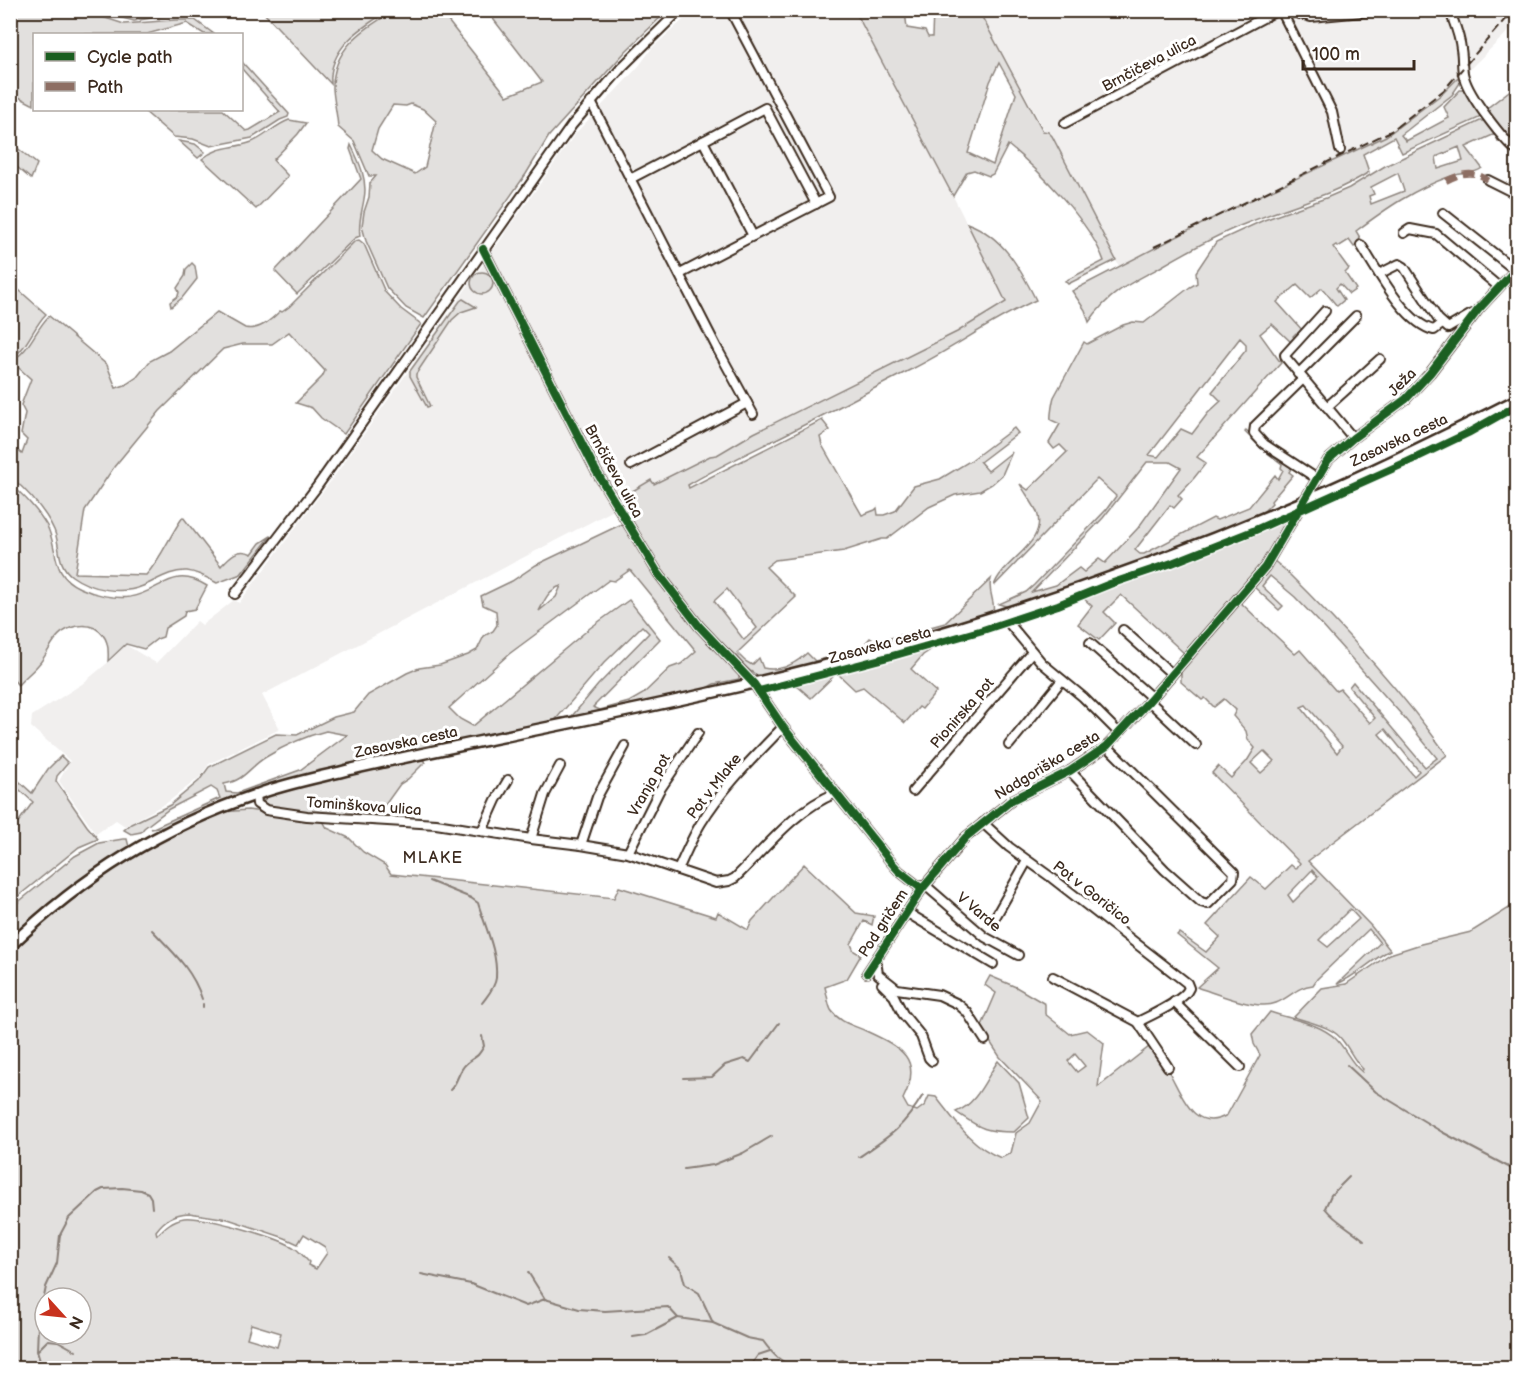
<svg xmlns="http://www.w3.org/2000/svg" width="1528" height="1379" font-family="'Balsamiq Sans',sans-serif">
  <rect width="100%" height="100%" fill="#fff"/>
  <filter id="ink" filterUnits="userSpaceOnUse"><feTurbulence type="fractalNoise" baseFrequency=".0167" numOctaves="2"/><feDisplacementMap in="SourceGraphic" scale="12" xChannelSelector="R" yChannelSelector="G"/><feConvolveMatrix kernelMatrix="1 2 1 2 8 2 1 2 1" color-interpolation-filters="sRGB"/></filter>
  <g filter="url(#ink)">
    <g fill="#f1efee">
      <path d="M988,10H1517L1518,22L1432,106L1397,133L1120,268L981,14Z"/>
      <path d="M693,11H855L953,196L1006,302L957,332L903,358L262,695L280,729L209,764L199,778L168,802L125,826L116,820L96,834L59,781L70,761L31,727L32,716L82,684L111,660L126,645L156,663L197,621L202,625L234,600L239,603L333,478L575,134L639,66L652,48Z"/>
    </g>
    <g fill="#e2e0de" stroke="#8e857e" stroke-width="1.5" fill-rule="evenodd">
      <path d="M11,10L84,11L124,24L175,20H195L214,34H204L187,23L147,34H34V105L11,93V46L14,49L17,46L14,19L11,16Z"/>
      <path d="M95,11H198L195,14L180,13L134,21Z"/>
      <path d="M262,11H388C362,27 328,48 331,84Z"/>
      <path d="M393,11H443L442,12L445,17L507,96L542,82L487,11H667L626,51L549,136L526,174L424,318L406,308L387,288L366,241L362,226L364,212L369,197L370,183L376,176H369L354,141L338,127C337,114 334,102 333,89C332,48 363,30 393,11ZM411,104L423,109L436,121L425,167L415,174L382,159L372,150L378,129L393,105L406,106Z"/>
      <path d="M855,11H905L907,28L925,31L928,37H932L933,11H988L981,15L1043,131L1048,132L1052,136L1116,260L1068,284L1065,281L1104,261C1090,222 1040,171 1008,145L993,174L989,176L974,170L967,172L953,196ZM999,63L1016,94L993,165L968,153L990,82Z"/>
      <path d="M242,62L289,114L288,117L280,120L252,138L211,146L193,139L174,137L143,110H223L246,131L250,130L280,112L242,69Z"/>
      <path d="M1458,78L1460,83L1452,95L1401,135L1406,141L1449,118L1444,107L1460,90H1467L1482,113L1479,118L1402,153L1394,137L1363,154L1369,172C1332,196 1288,206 1247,223C1216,235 1186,252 1157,269C1128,284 1108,294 1089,322L1085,310L1072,291L1217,216L1386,136L1442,94Z"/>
      <path d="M1517,85V149L1509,141L1486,109Z"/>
      <path d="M289,120L306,123L298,134L273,160L288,176L256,209L202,159C219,145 233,149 252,142C265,137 275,125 289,120Z"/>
      <path d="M1480,121H1486L1501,140L1498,141L1495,134L1466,147L1482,168C1476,174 1460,173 1451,176C1414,189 1387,208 1356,231L1362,241L1354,247L1349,240L1338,247L1336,245L1333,247L1349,269L1345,273L1356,289L1349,294L1340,284L1336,288L1344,300L1337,306L1322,288L1310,298L1297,285L1277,302L1304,332L1302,335L1296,333L1293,336L1296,340L1292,343L1272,324L1260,334L1281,363L1197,457L1206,463L1194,478L1178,495L1182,499L1174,508L1170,505L1135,550L1140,554H1144L1213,518L1217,520L1249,507L1275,475L1278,479L1283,470L1281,468L1282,464L1261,448L1245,432L1246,430L1268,451L1292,467L1289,472L1293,475L1271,501L1272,503L1264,511L1249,519L1153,557L1018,605L1009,607L999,604L1026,592L1034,585L1106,510L1116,496L1097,479L994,586C1002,560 1048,544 1037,512C1033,503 1025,493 1020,484L1028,490L1067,452L1060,445L1054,449L1049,443L1060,424L1051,420C1050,416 1053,400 1054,397L1084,342L1087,344L1123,325L1133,322L1144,323L1190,287L1197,283L1196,272L1216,242L1264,220L1326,198L1349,188L1385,166ZM1459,147L1463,161L1438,169L1436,157ZM1398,173L1404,191L1371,204L1369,196L1374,194L1371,187ZM1240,338L1246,344V350L1212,392L1221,401L1208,413L1192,434L1181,429L1158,457L1149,455ZM1147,462H1170L1181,468L1138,528L1105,563L1099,559L1084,572L1079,568L1056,585L1032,592L1103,518Z"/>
      <path d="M179,141L195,144L205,152L198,158Z"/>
      <path d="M10,142L37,164L31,179L11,162Z"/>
      <path d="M351,145C359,161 368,180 364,199C362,212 358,222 360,236L355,238L297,294L275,271L361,179L350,149Z"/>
      <path d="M967,223C1003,236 1020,268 1036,300C993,319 954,348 912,369C874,388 836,409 798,428C761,447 723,464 688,485L689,488L822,420L830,430L820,437L822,445L862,515L875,510L877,508L878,515H884L895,511L914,486L940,479L970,461L1014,428L1018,433L980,462L988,471L1012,452L1002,475L992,484L980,491L955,495L929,507L887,539H882L844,551L775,560L766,567L796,597L737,653L745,661L752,665L759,658L763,668C780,672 795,664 807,653L815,661L859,650L870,638L876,642L945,623L991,579C987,592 996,602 993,612L880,647L767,677C751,677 744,664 734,654C720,642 707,629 695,615C665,580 643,538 619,499L651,480L654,484L710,456L717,455L754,433L957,332L1006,302ZM727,589L757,628L744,640L714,601Z"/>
      <path d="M359,240L364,244L385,292L401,309L421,324L344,434L321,418L312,408L296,403L322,377L325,371L289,332L272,344H243L223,349L160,411L114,467L85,510L75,573L146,575C162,558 169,536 183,517L221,566C230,556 238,547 252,554L260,543L271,536L241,574L217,583C208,578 197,572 187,571C171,570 157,580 143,586C122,595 91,590 72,576C56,564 61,546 54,530C45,510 27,491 11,477V445L22,454L27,440L21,434L25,413L21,405L31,379L11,361C30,351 34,331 49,316L107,365L116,388L125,385L137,377L150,361L169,351L217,312L245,328C259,331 271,320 280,311L282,312L289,307L355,241Z"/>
      <path d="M192,263L195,266L197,279L182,298L171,307L170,302L178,296L179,292L177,288L185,276L186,269Z"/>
      <circle cx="482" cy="283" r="11"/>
      <path d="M11,283L46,314C33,327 26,351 11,358Z"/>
      <path d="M463,299L476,307L461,312L452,320L416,374V377L430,406L427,407L410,376V371L460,301Z"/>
      <path d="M11,485C24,495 39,512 47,526C59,550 50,575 80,588C95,595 114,599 130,597C161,592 172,564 207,586L195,609L185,611L184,616L165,628L163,637L157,639L144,649L126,644L108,661C109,647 108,636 95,628C89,625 83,625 77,626C52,632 53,648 38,665C32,672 24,678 18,685L10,676Z"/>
      <path d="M1283,518L1287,519L1288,523L1257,571L1185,654L1121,595L1104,612L1115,623L1099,640L1078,624L1092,606L1082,597L1202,553L1258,531Z"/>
      <path d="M624,523L696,627L739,673V679L714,684L699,692L297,778L224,802L171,826L151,829L220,798L217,791L211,787L169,809L144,828L141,832L131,834L124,830L131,824L170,805L199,781L209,767L276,734L297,735L334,717L354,712L368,695L407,673L419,668L440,665L468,655L477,650L484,636L493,631L497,625L496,611L483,605L481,596L512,581L536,565ZM630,570L696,651L681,664L670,668L643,694L629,702L600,710L593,707L660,639L629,600L590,628L473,726L460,719L449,708L509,654L609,580L614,581ZM561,586L556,597L539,611C545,600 548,590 561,586ZM642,626L649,633L598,685L572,716L556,719L604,663ZM326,731L347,735L300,770L237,793L226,792L224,784C246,780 249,767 266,757C284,746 306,736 326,731Z"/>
      <path d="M1273,560L1284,569C1343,627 1399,688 1447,755L1308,861L1371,926L1390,950C1371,960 1357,976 1337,984L1380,943L1369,929L1317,979L1313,985C1296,987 1291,997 1276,1003C1258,1011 1218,994 1199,988L1197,987L1218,968L1177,935L1179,933L1206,952L1220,937L1207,925L1251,877L1266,889L1291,865L1296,869L1300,863L1212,773L1218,766L1231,778L1247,761L1255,748L1248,740L1246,731L1233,716L1236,710L1224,699L1214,707L1205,698L1202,700L1181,682V669L1240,602L1295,654L1300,650L1336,691L1340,689L1370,723L1375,718L1349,687L1353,682L1425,767L1437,758L1401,714L1320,623L1295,597L1270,576L1262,586L1283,606L1279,610L1254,587ZM1306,705L1342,746L1337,753L1301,707ZM1385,729L1419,771L1414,776L1379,734ZM1264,751L1274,761L1261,773L1251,763ZM1312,870L1318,877L1293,902L1288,895ZM1350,909L1359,919L1328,947L1319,940Z"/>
      <path d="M930,648L932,649L923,655L911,669L936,692L922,709L919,707L905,723L863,687L855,690L837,673L811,698L795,684Z"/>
      <path d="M61,756L68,763L57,776L56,781L87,826L98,839L79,847L11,902V832L33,802L11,782V774L32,793L48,769Z"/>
      <path d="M422,759L425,762L408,779L400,784L375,819L267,809L262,803L269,794L305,784Z"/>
      <path d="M248,810L323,821L327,828L349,838L363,852L385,865L391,874L614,898L619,887L716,917L718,912L748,930L752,921L804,864L856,913L874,916L872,925L864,921L851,944L854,951L861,955L847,979L825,987C827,994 828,1004 831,1010C840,1023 853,1025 866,1031C901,1047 924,1059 903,1099L908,1108L917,1111L925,1105L929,1096L936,1097C955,1121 971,1146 1001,1158L1011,1153L1016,1133L1030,1123L1042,1101L1000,1057L981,1028L996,993L985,985L990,976L1016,987L1045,1004V1014L1070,1034L1087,1030L1104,1043L1098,1087L1149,1047C1157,1054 1163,1063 1169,1072C1182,1095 1194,1134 1227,1115L1260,1055L1254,1044L1252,1034L1270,1012C1290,1019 1320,1023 1336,1039C1346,1049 1350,1062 1362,1072L1363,1069C1354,1061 1350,1050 1343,1041C1333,1026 1310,1023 1294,1017L1322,988L1346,984L1390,954L1421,944L1471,932L1517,903V1368H11V952L61,906L86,887L143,850L221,812ZM1075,1054L1085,1066L1077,1072L1068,1061ZM189,1213L228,1219L285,1238L298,1244L304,1234L325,1247L327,1253L316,1269L308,1265L309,1262C305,1258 300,1252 296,1249C280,1237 203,1216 184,1218C172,1220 165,1227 157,1235L156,1231C165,1219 174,1214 189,1213ZM45,1298H81V1334H45ZM251,1324L281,1333L277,1347L247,1338Z"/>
      <path d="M123,839H127L129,847L127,850L62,895L11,940V908L75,856L99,843Z"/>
      <path d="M998,1061L1019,1083L1029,1118L1014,1132C984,1132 980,1128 956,1112C977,1104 986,1078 998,1061Z"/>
    </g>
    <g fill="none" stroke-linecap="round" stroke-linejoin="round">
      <g stroke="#887e77" stroke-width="2">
        <path d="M429,881L471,898L478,903C485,926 498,953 496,978C495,988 487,996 482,1003"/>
        <path d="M152,930C172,951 193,970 202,999"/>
        <path d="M203,1004V1007"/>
        <path d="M1347,1065L1376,1092L1442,1132L1518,1172"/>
        <path d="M683,1078L712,1077L725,1065L744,1059L750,1062L779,1023"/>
        <path d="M450,1090C458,1083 458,1071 466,1064C476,1055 476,1060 484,1046L482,1036"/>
        <path d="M859,1157C890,1136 903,1128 923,1095"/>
        <path d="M684,1169L713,1165L743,1153L772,1136"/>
        <path d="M1349,1177L1331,1195L1325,1208C1335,1221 1351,1229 1364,1240"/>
        <path d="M669,1258L681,1269L685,1284L699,1293L713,1323"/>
        <path d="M528,1272L545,1299"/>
        <path d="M421,1274L471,1284L526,1306L545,1299L579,1309L605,1311L668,1307L678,1318L713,1323L747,1338L763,1341C773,1355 783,1365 799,1368"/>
        <path d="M633,1337L646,1335L678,1318"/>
        <path d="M38,1350L48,1340L58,1341L76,1351"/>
        <path d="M720,1366L749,1368L758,1355L770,1351"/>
        <path d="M42,1368L37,1351L38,1326L46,1287L57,1263L60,1235L69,1218L97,1192L103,1189L122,1188L141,1190L148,1193L151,1198L152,1208"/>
        <path d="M807,1368L843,1360L852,1368"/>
      </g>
      <defs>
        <g id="minor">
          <path d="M730,10L829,197L753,236"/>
          <path d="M1281,10L1332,112L1340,150"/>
          <path d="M1285,10L1311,17L1383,10"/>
          <path d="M1448,10L1451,14C1455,25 1460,37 1461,49C1463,59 1461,68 1464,77C1469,96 1502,139 1518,152"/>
          <path d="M591,102L717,348L753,414"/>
          <path d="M1065,123L1278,10"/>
          <path d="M703,141L765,108L816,204"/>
          <path d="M630,179L703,141L753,236L680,274"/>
          <path d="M1488,180L1518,195"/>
          <path d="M1443,213L1515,270"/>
          <path d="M1404,233L1410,229L1436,234L1499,287"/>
          <path d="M1361,245C1376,268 1405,324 1434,330L1442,324"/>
          <path d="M483,249L596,471L658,573L699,626L754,684L783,727L891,862L899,871L922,889"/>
          <path d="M1379,274L1399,264L1404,267L1438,319L1448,328L1472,314"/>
          <path d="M1325,311L1285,355L1286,358L1353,438"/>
          <path d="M1298,374L1356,316"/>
          <path d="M1302,380L1255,426L1254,433L1264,444L1316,478"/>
          <path d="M1327,407L1380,359"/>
          <path d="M631,465L747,403"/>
          <path d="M235,594L316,488L572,125L622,67L680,10"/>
          <path d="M1002,615L1042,663L1083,697L1119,733"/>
          <path d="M1123,630L1172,674"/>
          <path d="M1090,643L1152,698"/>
          <path d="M1149,701L1196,745"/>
          <path d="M1009,745L1062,680"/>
          <path d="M1070,771L1165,870L1201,902L1208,904L1233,879L1234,872L1107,746"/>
          <path d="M913,791L1032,652"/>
          <path d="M256,794L257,804L266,810L307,816L436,824L531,839L581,845L628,853L716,883L729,881L735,878C767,847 794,810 836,793"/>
          <path d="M983,823L1009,847L1052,878L1187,983L1189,988C1184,1001 1151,1015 1138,1022L1053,977"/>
          <path d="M482,831L496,800L508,780"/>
          <path d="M531,839L545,794L560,766"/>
          <path d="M581,845L597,797L625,746"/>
          <path d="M628,853L659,791L698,733"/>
          <path d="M678,870C685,854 692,838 701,823C723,787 754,757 783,727"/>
          <path d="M925,885L985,937L1018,955"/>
          <path d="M906,912L993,964"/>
          <path d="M993,921L1027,861"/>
          <path d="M876,960L878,974L897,989L939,995L958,1004L967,1012L985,1040"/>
          <path d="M867,973L922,889L966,837L1012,800L1070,771L1107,746L1149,701L1265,567L1328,460L1353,438L1406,399L1430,373L1478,310L1518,267"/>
          <path d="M882,984L894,996L903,1014L921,1036L929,1058L932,1061"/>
          <path d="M1174,1002L1240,1067"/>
          <path d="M1138,1022L1168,1067"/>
        </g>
        <path id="major" d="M10,946C84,875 161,827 258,794C288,783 321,777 352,769C413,755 474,743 535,730C649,707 763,683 876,652C1030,609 1181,555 1327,491C1392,462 1455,431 1518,399"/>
      </defs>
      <use href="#minor" stroke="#3b2a1e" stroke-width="12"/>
      <use href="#major" stroke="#3b2a1e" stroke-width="14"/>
      <use href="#minor" stroke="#fff" stroke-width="8"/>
      <use href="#major" stroke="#fff" stroke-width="9"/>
      <path stroke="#3b2a1e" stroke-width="2" stroke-dasharray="9 4.5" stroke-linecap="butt" d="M1154,247L1391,131L1444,90L1513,10"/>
      <path stroke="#8d6e63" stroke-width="6" stroke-dasharray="12 6" stroke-linecap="butt" d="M1446,181C1461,173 1474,170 1488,180"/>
      <defs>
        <g id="cycleway">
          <path d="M483,249L596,471L658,573L699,626L754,684L783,727L891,862L899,871L922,889"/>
          <path d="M759,691L892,656L983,630L1058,605L1110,584L1172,563L1253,531L1405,463L1468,433L1518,405"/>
          <path d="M867,973L922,889L966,837L1012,800L1070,771L1107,746L1149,701L1265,567L1328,460L1353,438L1406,399L1430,373L1478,310L1518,267"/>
        </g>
      </defs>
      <use href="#cycleway" stroke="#fff" stroke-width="11"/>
      <use href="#cycleway" stroke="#1b5e20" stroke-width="8"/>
    </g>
  </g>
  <g text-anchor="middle" stroke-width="6" stroke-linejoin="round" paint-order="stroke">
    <g font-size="15" fill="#3b2a1e" stroke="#fff">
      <text transform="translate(1149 63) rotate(-28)" y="5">Brnčičeva ulica</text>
      <text transform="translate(1402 382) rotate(-45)" y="5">Ježa</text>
      <text transform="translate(1399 440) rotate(-25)" y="5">Zasavska cesta</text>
      <text transform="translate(614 471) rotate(61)" y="5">Brnčičeva ulica</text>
      <text transform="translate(880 645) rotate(-15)" y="5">Zasavska cesta</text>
      <text transform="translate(962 713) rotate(-49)" y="5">Pionirska pot</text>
      <text transform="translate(406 742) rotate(-12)" y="5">Zasavska cesta</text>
      <text transform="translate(1047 765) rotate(-31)" y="5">Nadgoriška cesta</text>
      <text transform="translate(649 785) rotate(-60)" y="5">Vranja pot</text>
      <text transform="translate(714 786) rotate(-52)" y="5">Pot v Mlake</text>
      <text transform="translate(364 806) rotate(4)" y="5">Tominškova ulica</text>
      <text transform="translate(1092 893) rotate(38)" y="5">Pot v Goričico</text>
      <text transform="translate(979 912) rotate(40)" y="5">V Varde</text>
      <text transform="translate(883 923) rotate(-57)" y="5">Pod gričem</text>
    </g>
    <g font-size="16" letter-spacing="1.5" fill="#3b2a1e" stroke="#fff">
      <text x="433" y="863">MLAKE</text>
    </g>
  </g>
  <rect width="1528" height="1379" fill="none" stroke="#fff" stroke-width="36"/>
  <rect x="18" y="18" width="1492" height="1343" fill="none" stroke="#3b2a1e" stroke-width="2" filter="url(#ink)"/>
  <rect x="33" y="33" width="210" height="78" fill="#ffffff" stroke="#b1aaa5" stroke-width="1.5"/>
  <rect x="45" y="52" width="30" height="9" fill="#1b5e20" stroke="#b1aaa5" stroke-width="1.5"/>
  <text x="87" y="63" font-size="18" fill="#3b2a1e">Cycle path</text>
  <rect x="45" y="82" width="30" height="9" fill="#8d6e63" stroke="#b1aaa5" stroke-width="1.5"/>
  <text x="87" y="93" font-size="18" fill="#3b2a1e">Path</text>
  <g transform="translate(63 1316) rotate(117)"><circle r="28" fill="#ffffff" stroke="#b1aaa5" stroke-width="1.5"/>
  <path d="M0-4.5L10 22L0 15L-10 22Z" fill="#c8321e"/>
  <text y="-9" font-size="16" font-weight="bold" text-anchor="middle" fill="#3b2a1e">N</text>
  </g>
  <path d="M1303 60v9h111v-9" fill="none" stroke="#3b2a1e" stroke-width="3"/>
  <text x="1312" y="60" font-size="18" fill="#3b2a1e" stroke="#ffffff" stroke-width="4.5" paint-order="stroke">100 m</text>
</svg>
